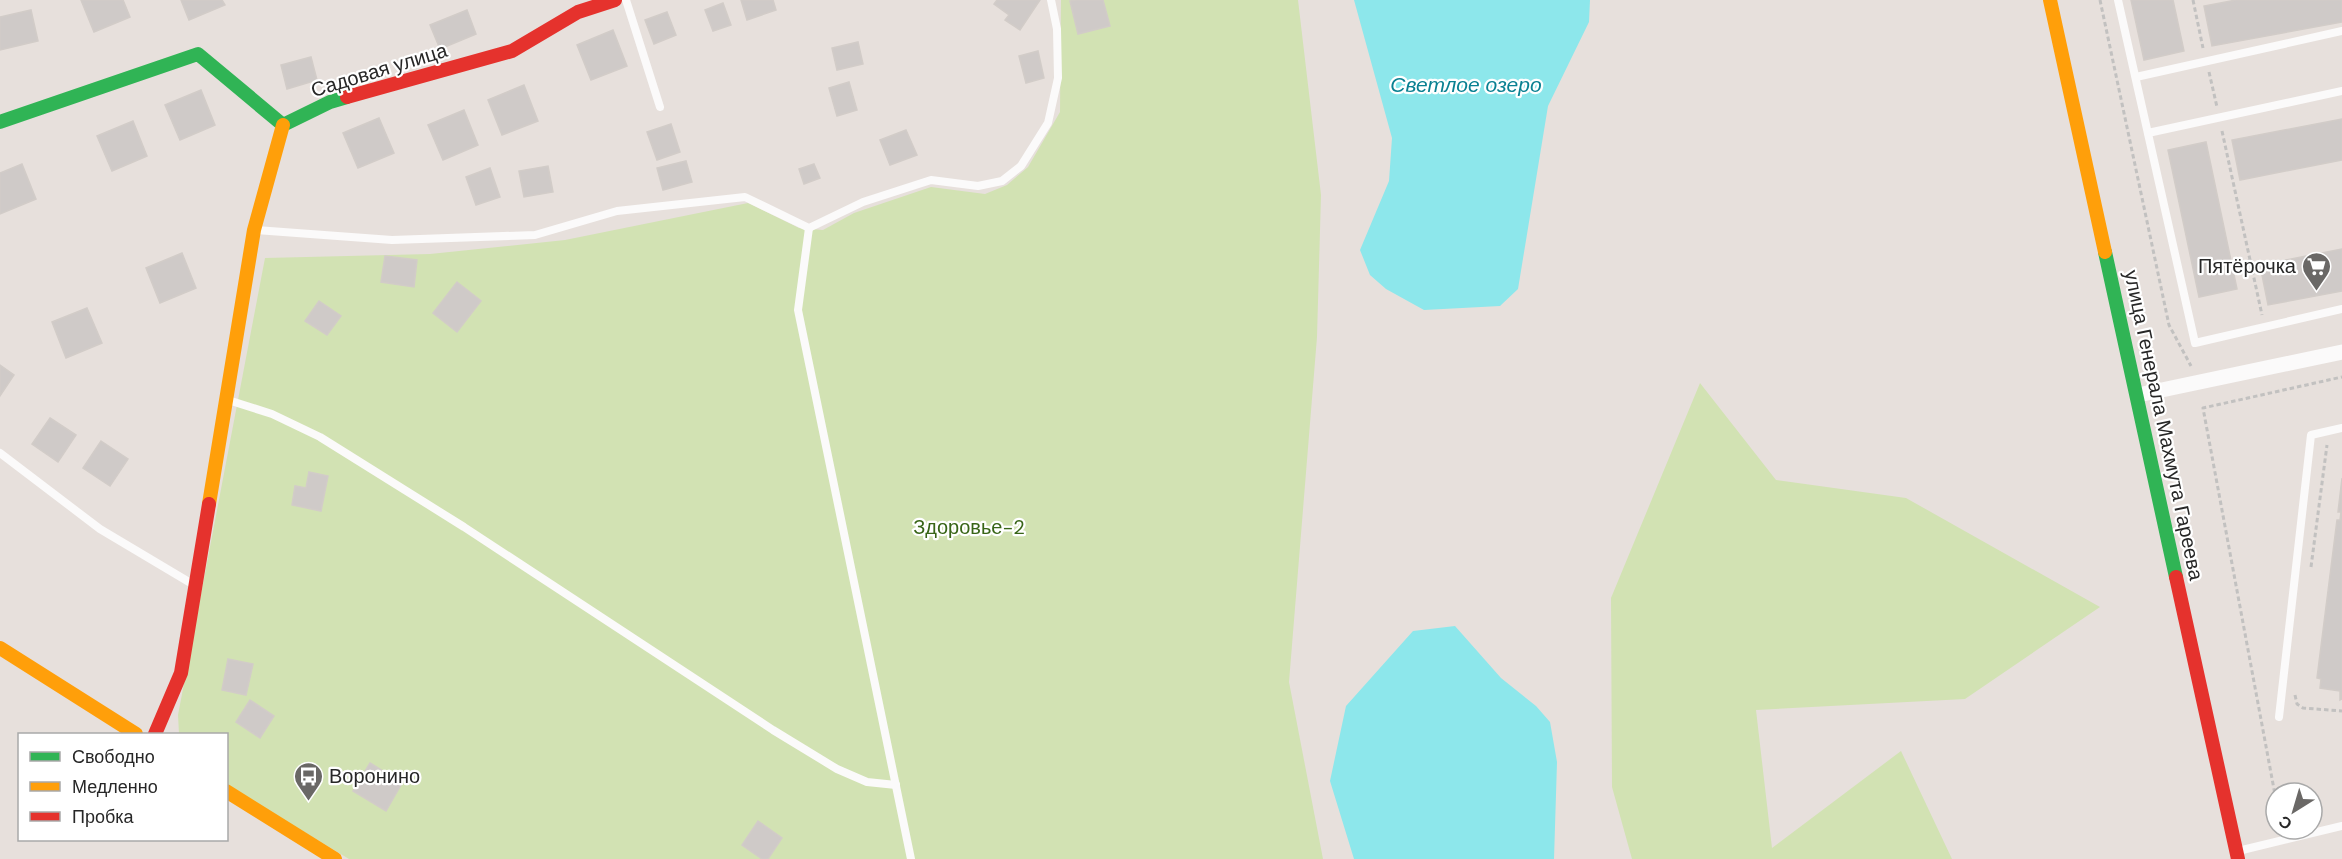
<svg xmlns="http://www.w3.org/2000/svg" width="2342" height="859" font-family="'DM Sans',sans-serif">
  <rect width="100%" height="100%" fill="#e7e0dc"/>
  <g fill="#d2e2b3">
    <path d="M1061,0H1298L1321,195L1317,337L1289,682L1323,859H349L227,785L226,734H179L178,715L265,258L430,254L565,240L748,203L799,228L823,230L854,213L931,187L985,194L1007,185L1028,167L1060,112Z"/>
    <path d="M1700,383L1776,480L1906,498L2100,607L1965,699L1756,710L1772,848L1901,751L1952,859H1632L1612,787L1611,598Z"/>
  </g>
  <g fill="#8de7eb">
    <path d="M1354,0H1590L1589,22L1548,106L1518,289L1500,306L1424,310L1386,289L1370,275L1360,250L1389,181L1392,138Z"/>
    <path d="M1455,626L1501,678L1536,706L1550,722L1557,762L1554,859H1354L1330,781L1346,706L1413,631Z"/>
  </g>
  <g fill="#cfcac8" stroke="#d2ccc8" stroke-width="1.5">
    <path d="M81,0H123L130,17L94,32Z"/>
    <path d="M181,0H222L225,5L189,20Z"/>
    <path d="M741,0H773L776,10L747,20Z"/>
    <path d="M997,0H1040L1020,30L1005,20L1009,15L994,4Z"/>
    <path d="M1076,0H1103L1110,26L1078,34L1070,1Z"/>
    <path d="M2131,0H2173L2184,51L2144,60Z"/>
    <path d="M2236,0H2342V22L2212,46L2204,6Z"/>
    <path d="M723,3L731,25L713,31L705,10Z"/>
    <path d="M31,10L38,41L0,50V17Z"/>
    <path d="M467,10L476,34L440,49L430,25Z"/>
    <path d="M667,12L676,35L654,44L645,20Z"/>
    <path d="M613,30L627,66L591,80L577,45Z"/>
    <path d="M858,42L863,64L837,70L832,48Z"/>
    <path d="M1038,51L1044,78L1026,83L1019,56Z"/>
    <path d="M311,57L317,80L287,89L281,65Z"/>
    <path d="M849,82L857,110L837,116L829,88Z"/>
    <path d="M524,85L538,121L502,135L488,100Z"/>
    <path d="M201,90L215,125L180,140L165,105Z"/>
    <path d="M464,110L478,145L443,160L428,125Z"/>
    <path d="M379,118L394,153L358,168L343,133Z"/>
    <path d="M2342,119V160L2240,180L2232,140Z"/>
    <path d="M133,121L147,156L112,171L97,136Z"/>
    <path d="M671,124L680,152L657,160L647,132Z"/>
    <path d="M906,130L917,155L890,165L880,140Z"/>
    <path d="M2206,142L2237,289L2199,297L2168,150Z"/>
    <path d="M686,161L692,182L663,190L657,168Z"/>
    <path d="M22,164L36,199L0,214V173Z"/>
    <path d="M814,164L820,178L804,184L799,169Z"/>
    <path d="M548,166L553,192L524,197L519,171Z"/>
    <path d="M490,168L500,197L476,205L466,177Z"/>
    <path d="M2342,249V291L2268,305L2260,265Z"/>
    <path d="M182,253L196,288L160,303L146,268Z"/>
    <path d="M385,256L417,260L414,287L381,282Z"/>
    <path d="M457,282L481,301L457,332L433,313Z"/>
    <path d="M319,301L341,316L327,335L305,321Z"/>
    <path d="M87,308L102,343L66,358L52,322Z"/>
    <path d="M0,365L14,375L0,396Z"/>
    <path d="M50,418L76,435L58,462L32,444Z"/>
    <path d="M101,441L128,459L110,486L83,468Z"/>
    <path d="M309,472L328,476L321,511L292,505L295,486L306,488Z"/>
    <path d="M2342,478V699L2340,700V691L2320,688L2321,679L2317,678L2337,520H2340L2341,512H2338Z"/>
    <path d="M228,659L253,664L246,695L222,690Z"/>
    <path d="M250,700L274,716L260,738L236,722Z"/>
    <path d="M370,763L402,783L386,811L353,791Z"/>
    <path d="M758,821L782,838L768,859H762L742,845Z"/>
  </g>
  <g fill="none" stroke-linecap="round" stroke-linejoin="round">
    <g stroke="#c2c1c0" stroke-width="3" stroke-dasharray="4.5 3" stroke-linecap="butt">
      <path d="M2100,0L2169,325L2191,366"/>
      <path d="M2193,0L2203,48"/>
      <path d="M2209,72L2217,107"/>
      <path d="M2222,131L2262,315"/>
      <path d="M2311,567L2327,445"/>
      <path d="M2295,695L2297,704L2303,708L2342,711"/>
      <path d="M2276,800L2203,408L2342,377"/>
    </g>
    <g stroke="#fbfafa" stroke-width="8">
      <path d="M626,0L660,107"/>
      <path d="M2118,0L2195,343L2342,309"/>
      <path d="M2136,77L2342,31"/>
      <path d="M2148,133L2342,91"/>
      <path d="M809,228L798,310L911,859"/>
      <path d="M256,230L392,240L535,235L617,211L745,197L809,228L863,202L931,180L978,186L1002,181L1021,166L1048,123L1058,78L1057,29L1051,0"/>
      <path d="M228,400L272,414L320,437L464,527L773,730L837,769L867,782L896,785"/>
      <path d="M0,453L100,529L194,585"/>
      <path d="M2279,717L2311,435L2342,428"/>
      <path d="M2238,851L2342,826"/>
    </g>
    <path stroke="#fbfafa" stroke-width="15" d="M2138,395L2342,352"/>
    <g stroke="#30b455" stroke-width="14">
      <path d="M0,122L198,54L283,125L330,102L347,97"/>
      <path d="M2105,252L2176,577"/>
    </g>
    <g stroke="#ff9f0a" stroke-width="14">
      <path d="M2050,0L2105,252"/>
      <path d="M209,504L254,230L283,125"/>
      <path d="M0,648L136,734"/>
      <path d="M226,791L335,859"/>
    </g>
    <g stroke="#e5322d" stroke-width="14">
      <path d="M347,97L512,51L578,12L615,0"/>
      <path d="M2176,577L2238,859"/>
      <path d="M155,734L181,673L209,504"/>
    </g>
  </g>
  <defs>
    <symbol id="supermarket-pin" viewBox="-11 -11 22 30"><path d="M0 17L-7.5 6A9.5 9.5 0 1 1 7.5 6Z" fill="#6a6866" stroke="#fff"/><path d="M-6-5.5h2.5l.6 2H6L4.5 2H-2.5L-4.4-4H-6ZM-1.5 3.2a1.3 1.3 0 1 0 .1 0ZM3 3.2a1.3 1.3 0 1 0 .1 0Z" fill="#fff"/></symbol>
    <symbol id="bus-pin" viewBox="-11 -11 22 30"><path d="M0 17L-7.5 6A9.5 9.5 0 1 1 7.5 6Z" fill="#6a6866" stroke="#fff"/><path d="M-5-6H5V4H4V6H2V4H-2V6H-4V4H-5ZM-3.5-4V0h7V-4ZM-3.5 1.2v1.5H-2V1.2ZM2 1.2v1.5H3.5V1.2Z" fill="#fff"/></symbol>
  </defs>
  <g fill-rule="evenodd">
    <use href="#supermarket-pin" x="2300" y="250" width="33" height="45"/>
    <use href="#bus-pin" x="292" y="760" width="33" height="45"/>
  </g>
  <g text-anchor="middle" stroke-width="4.5" stroke-linejoin="round" paint-order="stroke">
    <g font-size="20" fill="#272727" stroke="#fff">
      <text transform="translate(379 70) rotate(-17)" y="7">Садовая улица</text>
      <text transform="translate(2164 425) rotate(78)" y="7">улица Генерала Махмута Гареева</text>
    </g>
    <g font-size="20" fill="#272727" stroke="#fff" text-anchor="end">
      <text x="2296" y="273">Пятёрочка</text>
      <text x="329" y="783" text-anchor="start">Воронино</text>
    </g>
    <g font-size="20" fill="#386517" stroke="#fff">
      <text x="969" y="534">Здоровье-2</text>
    </g>
    <g font-size="21" font-style="italic" fill="#0a8192" stroke="#fff">
      <text x="1466" y="92">Светлое озеро</text>
    </g>
  </g>
  <rect x="18" y="733" width="210" height="108" fill="#ffffff" stroke="#a9a9a9" stroke-width="1.5"/>
  <rect x="30" y="752" width="30" height="9" fill="#30b455" stroke="#a9a9a9" stroke-width="1.5"/>
  <text x="72" y="763" font-size="18" fill="#272727">Свободно</text>
  <rect x="30" y="782" width="30" height="9" fill="#ff9f0a" stroke="#a9a9a9" stroke-width="1.5"/>
  <text x="72" y="793" font-size="18" fill="#272727">Медленно</text>
  <rect x="30" y="812" width="30" height="9" fill="#e5322d" stroke="#a9a9a9" stroke-width="1.5"/>
  <text x="72" y="823" font-size="18" fill="#272727">Пробка</text>
  <g transform="translate(2294 811) rotate(217)"><circle r="28" fill="#ffffff" stroke="#a9a9a9" stroke-width="1.5"/>
  <path d="M0-4.5L10 22L0 15L-10 22Z" fill="#6a6866"/>
  <text y="-9" font-size="16" font-weight="bold" text-anchor="middle" fill="#272727">С</text>
  </g>
</svg>
